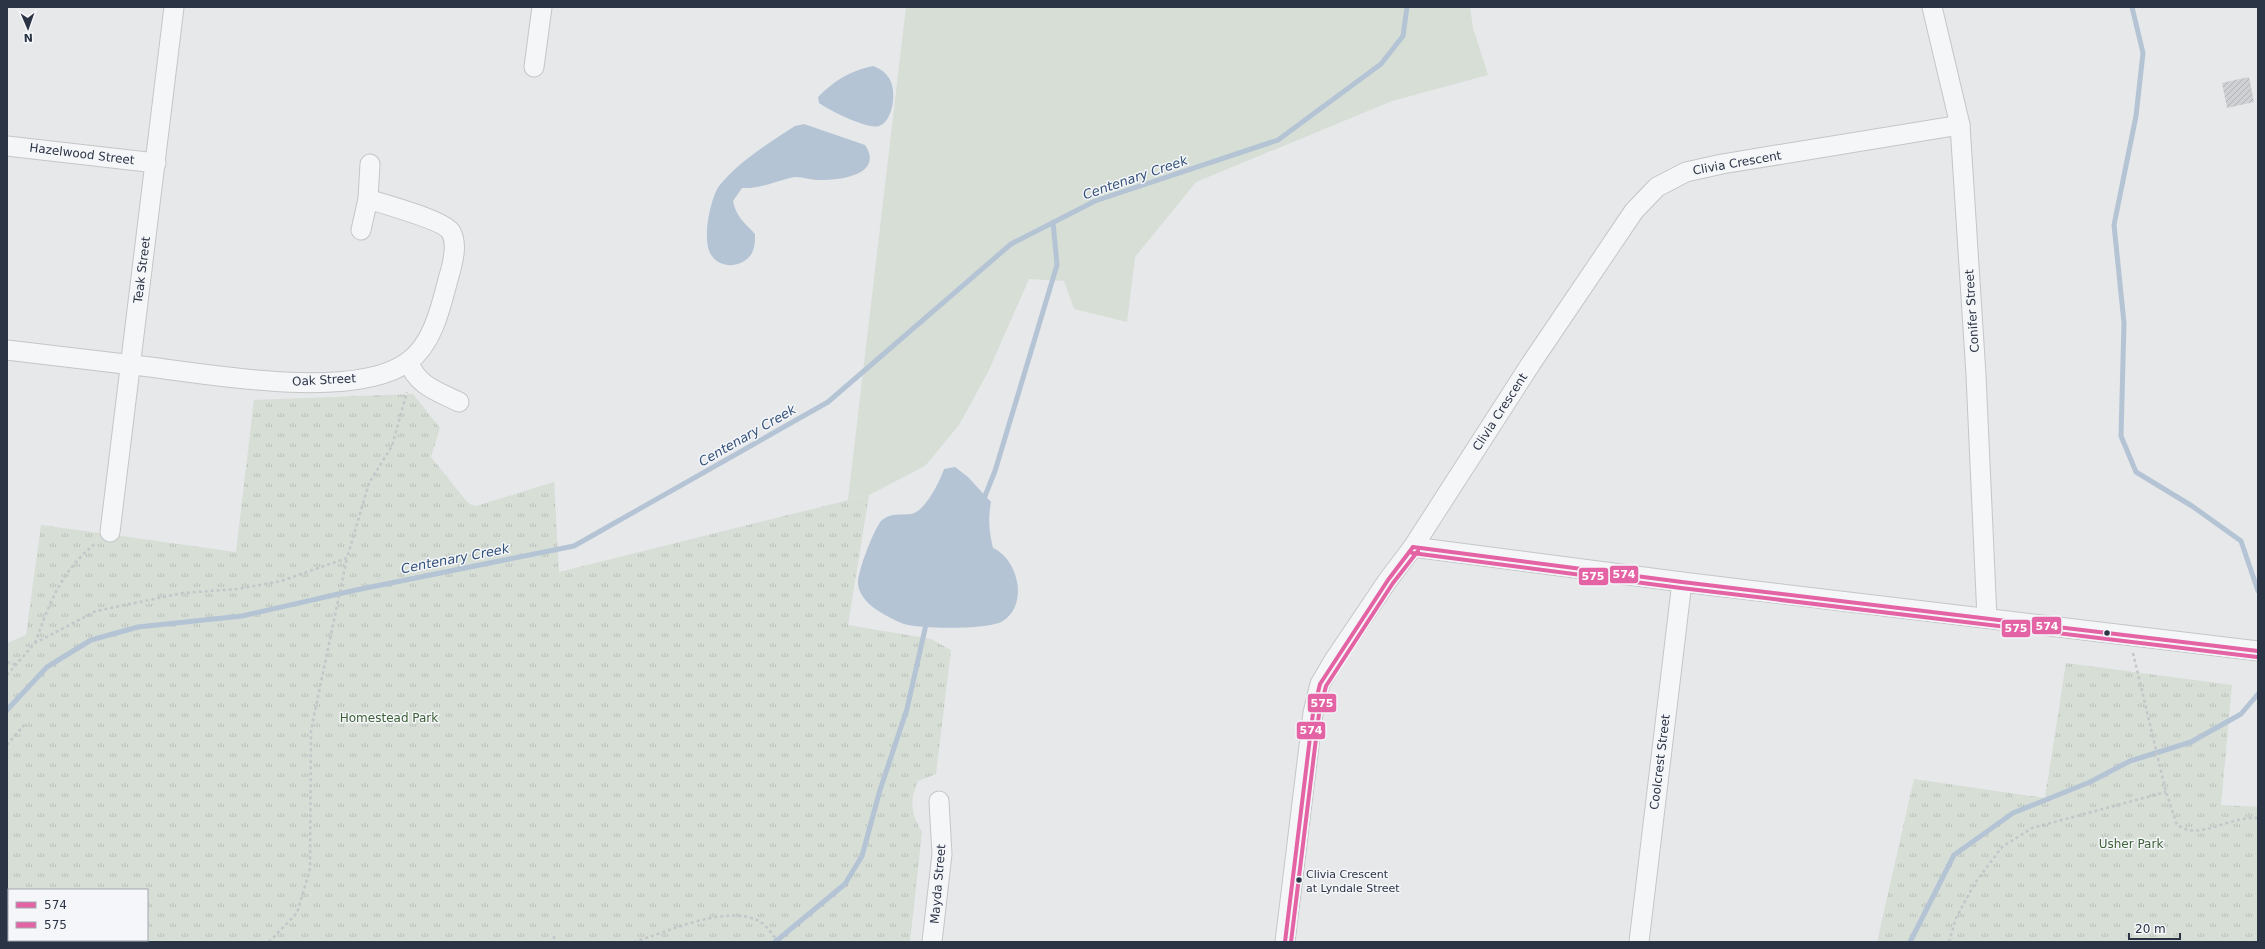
<svg xmlns="http://www.w3.org/2000/svg" width="2265" height="949" font-family="'DejaVu Sans',sans-serif">
  <defs>
    <pattern id="park-tufts" width="24" height="20" patternUnits="userSpaceOnUse"><rect width="24" height="20" fill="#d6ded6"/><path d="M3 7l-1-3M5 7V3M7 7l1-3M15 17l-1-3M17 17v-4M19 17l1-3" fill="none" stroke="#b8bfb9"/></pattern>
    <pattern id="building-hatch" width="6" height="6" patternUnits="userSpaceOnUse"><rect width="6" height="6" fill="#ced0d3"/><path d="M-1 1l2-2M0 6l6-6M5 7l2-2" fill="none" stroke="#b1b3b6"/></pattern>
  </defs>
  <rect width="100%" height="100%" fill="#e6e8ea"/>
  <path fill="#d6ded6" d="M906,7H1470L1473,28L1488,75L1392,101L1196,182L1135,257L1127,322L1074,309L1064,281L1029,279L988,372L959,425L925,466L869,495L848,500Z"/>
  <g fill="url(#park-tufts)" fill-rule="evenodd">
    <path d="M413,394L440,428L431,457L468,503L476,506L554,482L559,572L869,495L848,625L931,639L951,650L936,774L918,781C909,802 911,813 922,832L910,942H7V643L26,635L41,525L236,552L254,400ZM9,890H147V940H9Z"/>
    <path d="M2066,663L2232,685L2221,805L2258,807V942H1877L1914,779L2045,798Z"/>
  </g>
  <g fill="#b4c4d5">
    <path d="M873,66C881,69 887,73 891,82C896,94 893,121 879,126C869,130 828,110 819,103L818,97C835,80 850,71 873,66Z"/>
    <path d="M804,124L865,145C885,175 838,181 817,180C808,180 799,175 790,178C773,182 760,189 742,188L733,201C736,217 745,223 755,234C755,242 755,251 749,257C739,268 720,268 712,256C701,243 710,199 719,186C740,160 768,144 795,126Z"/>
    <path d="M955,467L968,477L991,502C988,518 989,532 993,548C1018,559 1029,604 1003,621C989,630 920,629 904,624C896,621 887,616 880,612C870,606 859,596 858,584C857,573 874,528 882,520C890,513 902,515 911,514C925,512 940,481 944,469Z"/>
  </g>
  <g fill="none" stroke-linecap="round" stroke-linejoin="round">
    <g stroke="#b4c4d5" stroke-width="5">
      <path d="M2132,7L2143,53L2136,116L2114,225L2124,323L2121,436L2136,472L2192,506L2241,541L2258,591"/>
      <path d="M983,501L995,471L1057,265L1053,222"/>
      <path d="M7,710L47,667L91,640L138,627L242,616L356,590L574,546L828,402L1011,244L1095,201L1278,140L1381,64L1403,36L1407,7"/>
      <path d="M775,942L845,884L862,856L880,790L907,709L927,620"/>
      <path d="M1910,942L1954,855L2013,813L2090,782L2130,761L2191,742L2241,714L2258,694"/>
    </g>
  </g>
  <path fill="url(#building-hatch)" d="M2249,77L2254,102L2227,108L2222,83Z"/>
  <g fill="none" stroke-linecap="round" stroke-linejoin="round">
    <defs>
      <g id="street">
        <path d="M1932,7L1960,125L1976,375L1987,618"/>
        <path d="M534,67L542,7"/>
        <path d="M7,146L156,163"/>
        <path d="M361,230L368,199L370,164"/>
        <path d="M7,350C55,356 103,361 150,367C213,375 357,401 409,361C436,341 442,299 451,269C454,257 457,243 451,232C444,220 383,204 368,199"/>
        <path d="M409,361C415,385 439,392 459,402"/>
        <path d="M110,532L174,7"/>
        <path d="M1413,547L1682,582L2258,651"/>
        <path d="M932,942L942,854L939,801"/>
        <path d="M1285,942L1313,713L1320,684L1334,660L1388,580L1413,547L1532,362L1634,211L1657,187L1686,172L1722,164L1960,125"/>
        <path d="M1639,942L1682,582"/>
      </g>
    </defs>
    <use href="#street" stroke="#c4c6c8" stroke-width="21"/>
    <g stroke="#c5c6ca" stroke-width="2.5" stroke-dasharray="3 3" stroke-linecap="butt">
      <path d="M35,643C50,602 61,571 96,543"/>
      <path d="M2133,653L2166,792L2177,825C2180,826 2184,829 2188,830C2207,834 2235,816 2258,818"/>
      <path d="M7,662L17,665"/>
      <path d="M7,675L35,643L96,611L183,593L238,589L281,581L347,558L369,483L392,446L407,392"/>
      <path d="M7,745L26,723"/>
      <path d="M554,936V942"/>
      <path d="M269,942L297,913L310,869L311,730L347,558"/>
      <path d="M634,942C667,932 724,905 757,920C765,923 773,935 778,942"/>
      <path d="M1949,942L1956,918L1975,883L2002,847L2032,828L2166,792"/>
    </g>
    <use href="#street" stroke="#f5f6f7" stroke-width="19"/>
    <defs>
      <g id="bus-1">
        <path d="M1413,547L1682,582L2258,651"/>
        <path d="M1285,942L1313,713L1320,684L1388,580L1413,547"/>
      </g>
      <g id="bus-2">
        <path d="M1412,553L1681,588L2257,657"/>
        <path d="M1291,942L1319,714L1326,686L1393,583L1418,551"/>
      </g>
    </defs>
    <use href="#bus-1" stroke="#f4f6f9" stroke-width="7"/>
    <use href="#bus-2" stroke="#f4f6f9" stroke-width="7"/>
    <use href="#bus-1" stroke="#e463a4" stroke-width="4"/>
    <use href="#bus-2" stroke="#e463a4" stroke-width="4"/>
  </g>
  <g fill="#2b3445" stroke="#f4f6f9" stroke-width="1.5">
    <circle cx="2107" cy="633" r="3.5"/>
    <circle cx="1299" cy="880" r="3.5"/>
  </g>
  <g text-anchor="middle" stroke-width="3" stroke-linejoin="round" paint-order="stroke">
    <g font-size="11" fill="#2b3445" stroke="#f4f6f9" text-anchor="start">
      <text x="1306" y="878">Clivia Crescent<tspan x="1306" dy="14">at Lyndale Street</tspan></text>
    </g>
    <g font-size="12" fill="#2b3445" stroke="#f4f6f9">
      <text transform="translate(82 154) rotate(7)" y="4">Hazelwood Street</text>
      <text transform="translate(1737 163) rotate(-10)" y="4">Clivia Crescent</text>
      <text transform="translate(142 270) rotate(-83)" y="4">Teak Street</text>
      <text transform="translate(1972 311) rotate(-94)" y="4">Conifer Street</text>
      <text transform="translate(324 380) rotate(-3)" y="4">Oak Street</text>
      <text transform="translate(1500 412) rotate(-57)" y="4">Clivia Crescent</text>
      <text transform="translate(1660 762) rotate(-83)" y="4">Coolcrest Street</text>
      <text transform="translate(938 884) rotate(-85)" y="4">Mayda Street</text>
    </g>
    <g font-size="12" fill="#3f6138" stroke="#f4f6f9">
      <text x="389" y="722">Homestead Park</text>
      <text x="2131" y="848">Usher Park</text>
    </g>
    <g font-size="13" font-style="italic" fill="#34527a" stroke="#f4f6f9">
      <text transform="translate(1135 177) rotate(-19)" y="5">Centenary Creek</text>
      <text transform="translate(747 435) rotate(-30)" y="5">Centenary Creek</text>
      <text transform="translate(455 558) rotate(-11)" y="5">Centenary Creek</text>
    </g>
  </g>
  <g stroke="#f4f6f9" stroke-width="1.5">
    <rect x="1609" y="565" width="30" height="19" rx="4" fill="#e463a4"/>
    <rect x="1578" y="567" width="31" height="19" rx="4" fill="#e463a4"/>
    <rect x="2031" y="616" width="31" height="19" rx="4" fill="#e463a4"/>
    <rect x="2001" y="619" width="30" height="19" rx="4" fill="#e463a4"/>
    <rect x="1307" y="693" width="30" height="20" rx="4" fill="#e463a4"/>
    <rect x="1296" y="721" width="30" height="19" rx="4" fill="#e463a4"/>
  </g>
  <g font-size="11" text-anchor="middle" font-weight="bold" fill="#fff">
    <text x="1624" y="578">574</text>
    <text x="1593" y="580">575</text>
    <text x="2047" y="630">574</text>
    <text x="2016" y="632">575</text>
    <text x="1322" y="707">575</text>
    <text x="1311" y="734">574</text>
  </g>
  <rect width="2265" height="949" fill="none" stroke="#2b3445" stroke-width="16"/>
  <rect x="8" y="889" width="140" height="52" fill="#f4f6f9" stroke="#a4a8b1"/>
  <rect x="16" y="902" width="20" height="6" fill="#e463a4" stroke="#a4a8b1"/>
  <text x="44" y="909" font-size="12" fill="#2b3445">574</text>
  <rect x="16" y="922" width="20" height="6" fill="#e463a4" stroke="#a4a8b1"/>
  <text x="44" y="929" font-size="12" fill="#2b3445">575</text>
  <g transform="translate(28 28) rotate(178)" stroke="#f4f6f9" stroke-width="3" paint-order="stroke">
  <path d="M0-3L7 15L0 10L-7 15Z" fill="#2b3445"/>
  <text y="-6" font-size="11" font-weight="bold" text-anchor="middle" fill="#2b3445">N</text>
  </g>
  <path d="M2129 933v6h51v-6" fill="none" stroke="#2b3445" stroke-width="2"/>
  <text x="2135" y="933" font-size="12" fill="#2b3445" stroke="#f4f6f9" stroke-width="3" paint-order="stroke">20 m</text>
</svg>
